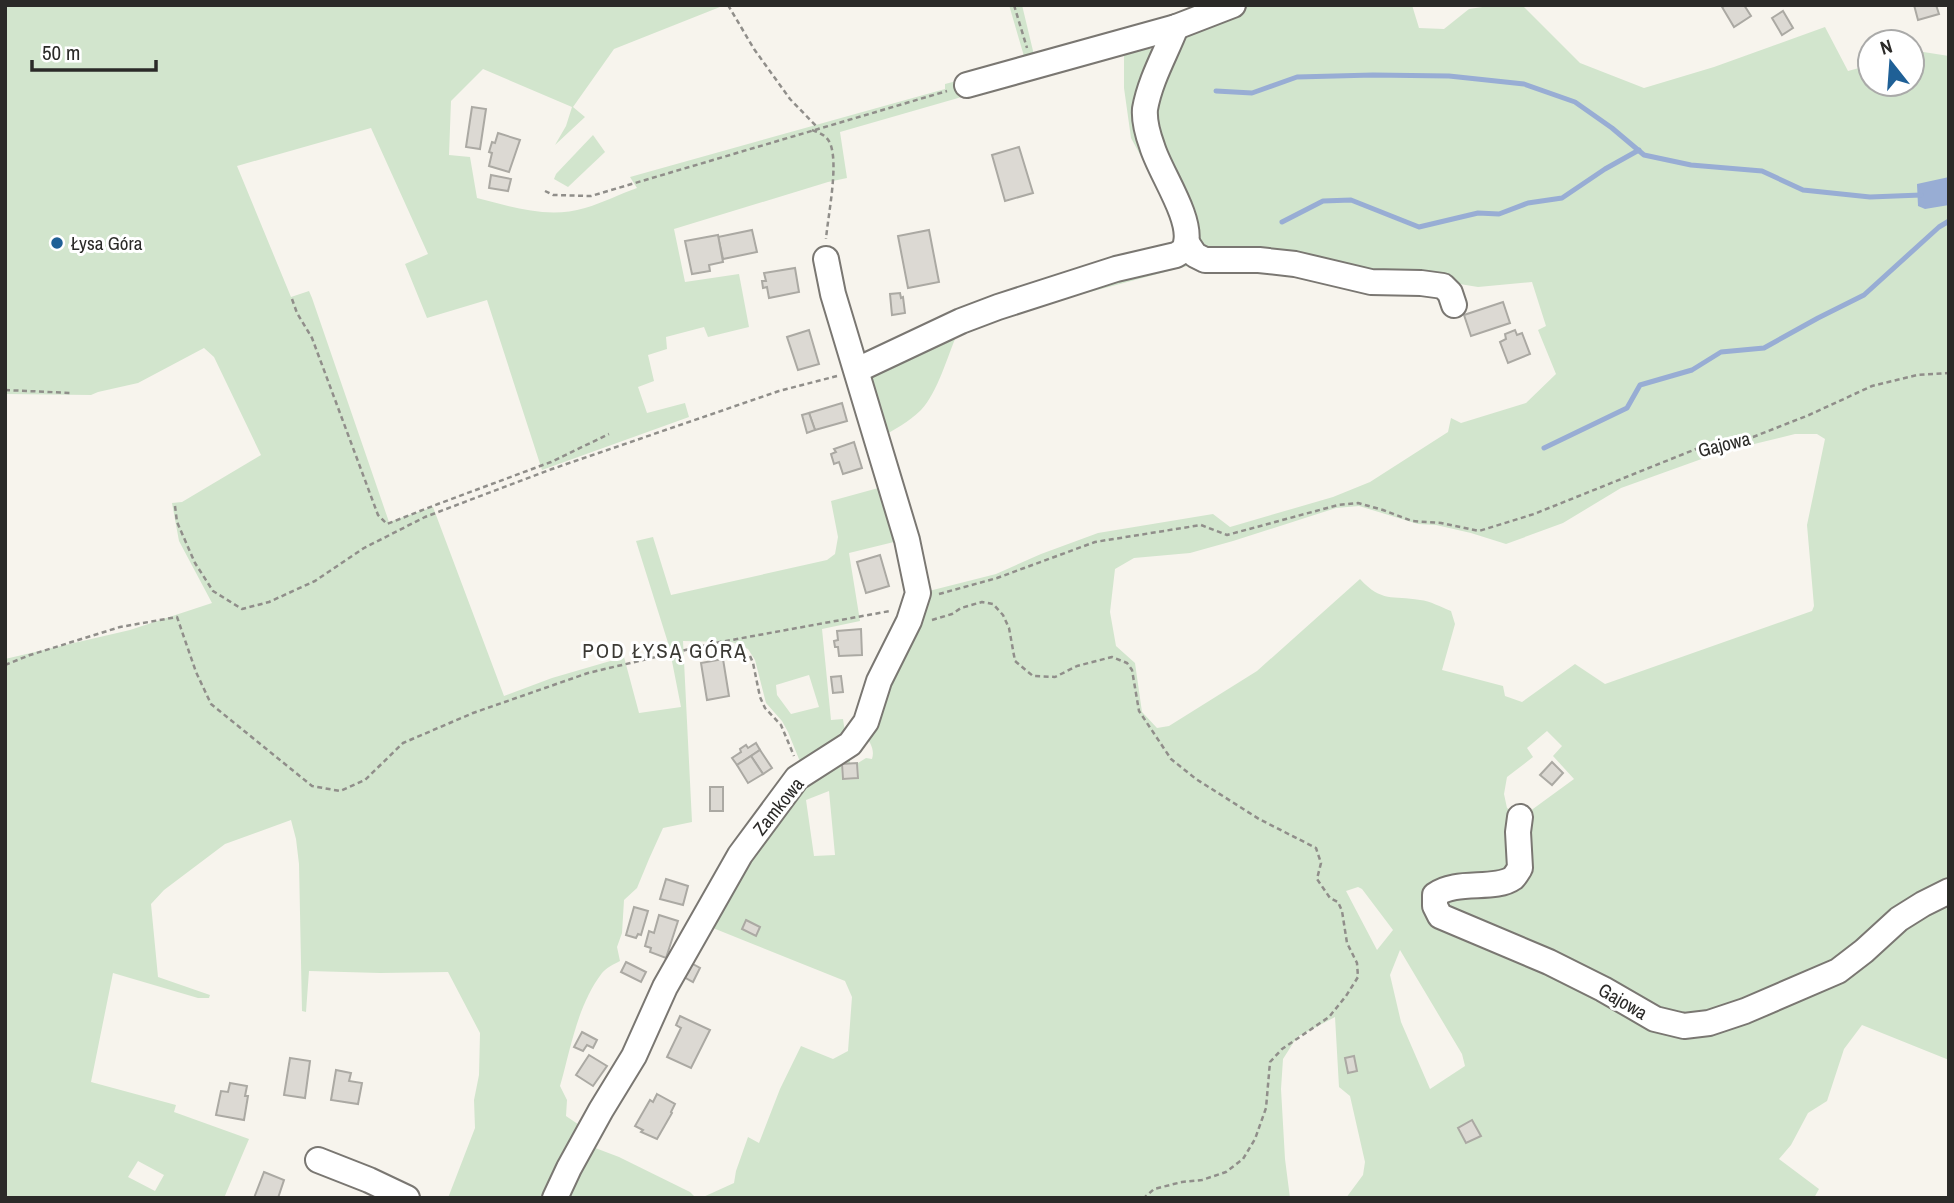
<svg xmlns="http://www.w3.org/2000/svg" width="1954" height="1203" font-family="'Archivo Narrow',sans-serif">
  <rect width="100%" height="100%" fill="#f7f4ed"/>
  <g fill="#d2e5cd" fill-rule="evenodd">
    <path d="M5,5H725L614,49L573,107L585,117L555,145L566,126L572,107L483,69L451,101L449,155L470,157L477,198C513,207 548,219 585,208C603,203 619,194 637,188L630,177L945,89V84L1026,63L1009,5H1022L1034,55L1021,80L840,132L847,178L828,182L674,229L685,282L739,274L749,327L708,337L704,327L666,337L667,349L648,355L654,381L638,387L647,413L685,403L689,417L542,470L487,300L427,318L405,264L428,254L371,128L237,166L291,297L309,291L312,298L389,522L433,507L504,696L552,678L624,657L639,713L681,707L669,646L636,541L653,537L671,595L827,560L835,554L838,537L831,501L882,487L898,541L849,553L860,621L822,629L831,720L843,719L845,732L803,769L788,732L782,721L766,703L755,660L748,649L732,642L683,641L692,822L663,828L649,859L637,888L624,900L622,933L617,947L620,961C614,964 606,968 602,973C577,1006 571,1048 560,1086L567,1100L566,1116L585,1129L550,1198H448L475,1128L474,1100L479,1075L480,1033L448,972L380,973L309,971L306,1012L302,1011L299,864L296,839L291,820L225,844L164,890L151,904L158,977L210,995L209,998H198L113,973L91,1082L176,1105L174,1112L249,1139L224,1198H5V659L130,630L212,603L179,541L172,503L182,502L261,455L214,357L204,348L138,383L98,392L91,395L5,394ZM809,675L819,707L791,714L777,695L776,685ZM138,1161L164,1175L155,1191L128,1177Z"/>
    <path d="M1245,5H1412L1419,28L1444,29L1469,9L1496,5H1522L1580,63L1644,88L1714,67L1825,27L1848,71L1870,65V84H1912V53L1917,51L1949,56V887L1922,901L1897,917L1841,965L1767,1000L1718,1018L1703,1021L1689,1023L1657,1017L1612,990L1567,967L1564,974L1651,1023L1680,1032L1713,1026L1758,1010L1838,974L1871,950L1901,921L1949,893V1060L1862,1025L1844,1049L1827,1101L1808,1113L1791,1145L1779,1159L1819,1189L1814,1198H1346L1363,1175L1365,1162L1350,1096L1339,1087L1335,1017L1297,1037L1283,1059L1281,1089L1285,1159L1290,1198H701L734,1183L736,1171L748,1137L759,1143L780,1089L801,1046L833,1059L848,1051L852,997L845,981L703,924L759,837L787,799L811,778L848,756L850,758V763L841,764L842,780L859,779L858,763L866,758L872,759C875,749 870,742 864,734L869,725L887,675L919,616L921,593L996,574L1041,554L1098,533L1213,514L1230,527L1333,497L1370,482L1448,432L1451,418L1461,423L1526,403L1556,374L1538,330L1546,326L1532,282L1478,287L1435,280L1389,279L1348,274L1304,260L1209,257L1202,255L1194,248L1190,240L1188,223L1178,193L1155,148L1150,111L1160,72L1171,49L1188,30ZM1795,434H1817L1825,439L1807,525L1814,606L1812,611L1605,684L1575,664L1522,702L1505,696L1503,686L1442,670L1455,624L1451,611C1441,607 1430,601 1420,600C1392,595 1382,603 1360,579L1257,671L1169,726L1157,728L1142,712L1135,663L1116,646L1110,612L1115,569L1134,558L1190,553L1233,541L1336,508L1359,506L1418,524L1436,525L1471,533L1506,544L1563,523L1621,488L1721,452ZM1547,731L1562,746L1553,756L1574,779L1522,817C1520,834 1525,850 1524,866L1517,864L1514,831L1519,816L1507,808L1504,794L1507,777L1533,757L1527,748ZM829,791L835,855L814,856L806,800ZM1358,887L1362,889L1393,930L1377,950L1346,891ZM1400,950L1462,1054L1465,1066L1430,1089L1401,1022L1390,975Z"/>
    <path d="M1134,49H1151L1156,62L1147,88L1172,213L1131,138L1124,88V56Z"/>
    <path d="M593,135L605,152L568,187L554,179L556,174Z"/>
    <path d="M1185,256L1195,264L1041,305L957,334C948,355 937,394 921,410C909,422 894,430 879,438L866,372L938,338Z"/>
    <path d="M590,1146L619,1157L690,1192L696,1198H562Z"/>
  </g>
  <path fill="#98add4" d="M1949,177V205L1925,209L1918,206L1917,184Z"/>
  <g fill="none" stroke-linecap="round" stroke-linejoin="round">
    <g stroke="#98add4" stroke-width="5">
      <path d="M1216,91L1252,93L1297,77L1373,75L1449,76L1524,84L1575,102L1612,128L1644,155L1691,165L1762,171L1803,190L1870,197L1921,195"/>
      <path d="M1282,222L1323,201L1351,200L1419,227L1478,213L1499,214L1528,203L1562,198L1605,169L1639,150"/>
      <path d="M1544,448L1627,408L1640,385L1692,370L1721,352L1764,348L1818,318L1864,295L1939,227L1949,221"/>
    </g>
  </g>
  <g fill="#dcd9d3" stroke="#aba9a3" stroke-width="2">
    <path d="M1726,5H1744L1751,16L1734,27L1722,7Z"/>
    <path d="M1914,5H1936L1939,14L1918,20Z"/>
    <path d="M1783,11L1793,28L1782,35L1772,18Z"/>
    <path d="M472,107L486,109L480,149L466,147Z"/>
    <path d="M498,133L520,140L509,172L489,166L492,153L489,152L492,142L495,143Z"/>
    <path d="M1019,147L1033,193L1005,201L992,155Z"/>
    <path d="M491,175L511,179L508,191L489,188Z"/>
    <path d="M752,230L757,252L723,259L718,237Z"/>
    <path d="M929,230L939,282L908,288L898,236Z"/>
    <path d="M718,235L723,262L709,265L710,271L692,274L685,241Z"/>
    <path d="M795,268L799,292L769,298L767,287L763,288L762,281H766L764,273Z"/>
    <path d="M900,293L901,298L903,297L905,313L892,315L890,294Z"/>
    <path d="M1503,302L1510,323L1471,336L1464,315Z"/>
    <path d="M809,330L819,364L798,370L787,337Z"/>
    <path d="M1515,330L1517,335L1522,333L1530,354L1508,363L1500,342L1506,339L1505,334Z"/>
    <path d="M842,403L847,421L815,430L809,413Z"/>
    <path d="M809,413L815,430L807,433L802,415Z"/>
    <path d="M854,442L862,468L843,474L839,462L834,464L831,454L836,452L834,449Z"/>
    <path d="M880,555L889,586L866,593L857,562Z"/>
    <path d="M861,629L862,655L839,656L838,647H835L834,641L838,640L837,631Z"/>
    <path d="M723,659L729,696L707,700L701,663Z"/>
    <path d="M841,676L843,692L833,693L831,677Z"/>
    <path d="M756,743L760,750L737,765L732,758L741,752L740,749L746,745L748,748Z"/>
    <path d="M760,750L772,768L763,774L751,756Z"/>
    <path d="M751,756L763,774L748,783L737,765Z"/>
    <path d="M1552,762L1563,773L1552,785L1540,775Z"/>
    <path d="M857,763L858,778L843,779L842,764Z"/>
    <rect x="710" y="787" width="13" height="24"/>
    <path d="M666,879L688,886L683,905L660,899Z"/>
    <path d="M634,907L648,911L641,935L638,934L636,938L626,935Z"/>
    <path d="M659,915L678,921L666,958L650,952L651,948L645,946L649,931L654,933Z"/>
    <path d="M746,920L760,927L756,936L742,929Z"/>
    <path d="M626,962L646,972L641,982L621,972Z"/>
    <path d="M691,963L700,968L693,982L684,977Z"/>
    <path d="M680,1016L710,1030L691,1068L667,1057L681,1028L676,1025Z"/>
    <path d="M582,1032L597,1040L593,1048L587,1045L583,1051L574,1047Z"/>
    <path d="M589,1055L607,1066L593,1086L576,1075Z"/>
    <path d="M1354,1056L1357,1071L1348,1073L1345,1058Z"/>
    <path d="M290,1058L310,1061L305,1098L284,1095Z"/>
    <path d="M336,1070L351,1073L349,1081L362,1083L358,1104L331,1100Z"/>
    <path d="M230,1083L247,1086L245,1096H248L244,1120L216,1115L221,1091L228,1092Z"/>
    <path d="M657,1094L675,1104L671,1112L672,1113L657,1139L641,1132L643,1130L635,1126L650,1100L653,1102Z"/>
    <path d="M1472,1120L1481,1136L1466,1143L1458,1128Z"/>
    <path d="M264,1172L284,1180L278,1198H254Z"/>
  </g>
  <g fill="none" stroke-linecap="round" stroke-linejoin="round">
    <defs>
      <g id="minor">
        <path d="M967,85L1176,27L1233,5"/>
        <path d="M1187,243L1195,255L1205,260H1259L1295,264L1371,282L1421,283L1443,286L1450,293L1454,305"/>
        <path d="M857,370L961,321L998,307L1116,269L1176,255C1181,252 1185,250 1186,243C1192,217 1159,171 1152,146C1148,135 1144,121 1145,109C1150,80 1166,53 1176,27"/>
        <path d="M1520,817L1518,832L1520,868C1518,871 1516,875 1513,878C1495,891 1456,879 1435,895V906L1440,916L1549,962L1603,989L1655,1019L1684,1026L1709,1023L1745,1011L1838,971L1864,951L1899,919L1923,904L1949,891"/>
        <path d="M318,1160L369,1180L407,1198"/>
        <path d="M555,1198L569,1168L601,1110L634,1056L665,987L740,855L797,778L850,744L866,722L879,681L909,621L918,593L907,540L833,294L826,259"/>
      </g>
    </defs>
    <use href="#minor" stroke="#7a7772" stroke-width="28"/>
    <g stroke="#908e8a" stroke-width="2.5" stroke-dasharray="5 3.5" stroke-linecap="butt">
      <path d="M728,5L754,49L790,99L818,128"/>
      <path d="M1014,5L1027,48"/>
      <path d="M812,130C820,133 826,135 830,143C839,164 828,215 826,239"/>
      <path d="M545,191L553,195L591,196L947,91"/>
      <path d="M292,299L297,313L312,338L378,515L387,524L438,504L551,462L609,434"/>
      <path d="M5,390L72,393"/>
      <path d="M175,506L177,522L195,563L213,591L242,609L269,602L315,581L364,548L425,517L552,469L779,391L837,376"/>
      <path d="M939,594L997,578L1095,542L1201,525L1227,535L1338,505L1358,503L1383,510L1412,521L1441,523L1479,531L1534,514L1696,449L1753,437L1809,415L1872,386L1917,375L1949,373"/>
      <path d="M932,620L952,614L961,608L982,602L993,604L1003,615L1009,628L1015,661L1033,676L1055,677L1077,666L1112,657L1127,663L1132,670L1139,711L1171,759L1196,779L1259,819L1316,848L1321,863L1317,879L1330,898L1338,902L1342,911L1347,943L1357,963L1358,977L1346,996L1329,1017L1282,1049L1270,1062L1266,1108L1255,1139L1243,1159L1226,1172L1202,1180L1182,1182L1154,1189L1144,1198"/>
      <path d="M750,656L753,663L760,697L765,708L781,725L794,756"/>
      <path d="M5,665L30,655L120,627L177,617L196,672L211,704L312,786L340,791L365,780L403,743L473,713L588,673L715,643L890,611"/>
    </g>
    <use href="#minor" stroke="#fff" stroke-width="24"/>
  </g>
  <circle fill="#1f6096" stroke="#fff" stroke-width="2.5" cx="57" cy="243" r="7"/>
  <g text-anchor="middle" stroke-width="6" stroke-linejoin="round" paint-order="stroke">
    <g font-size="19" fill="#2b2a28" stroke="#fff" text-anchor="start">
      <text x="71" y="250">Łysa Góra</text>
    </g>
    <g font-size="19" fill="#2b2a28" stroke="#fff">
      <text transform="translate(1724 444) rotate(-14)" y="7">Gajowa</text>
      <text transform="translate(778 806) rotate(-51)" y="7">Zamkowa</text>
      <text transform="translate(1623 1001) rotate(30)" y="7">Gajowa</text>
    </g>
    <g font-size="21" letter-spacing="2" fill="#3b3934" stroke="#fff">
      <text x="665" y="658">POD ŁYSĄ GÓRĄ</text>
    </g>
  </g>
  <rect width="1954" height="1203" fill="none" stroke="#2b2a28" stroke-width="14"/>
  <g transform="translate(1891 63) rotate(343)"><circle r="33" fill="#ffffff" stroke="#aaaaa9" stroke-width="2"/>
  <path d="M0-5L12 26L0 18L-12 26Z" fill="#1f6096"/>
  <text y="-10" font-size="19" font-weight="bold" text-anchor="middle" fill="#2b2a28">N</text>
  </g>
  <path d="M32 60v10h124v-10" fill="none" stroke="#2b2a28" stroke-width="3.5"/>
  <text x="42" y="60" font-size="21" fill="#2b2a28" stroke="#ffffff" stroke-width="5" paint-order="stroke">50 m</text>
</svg>
